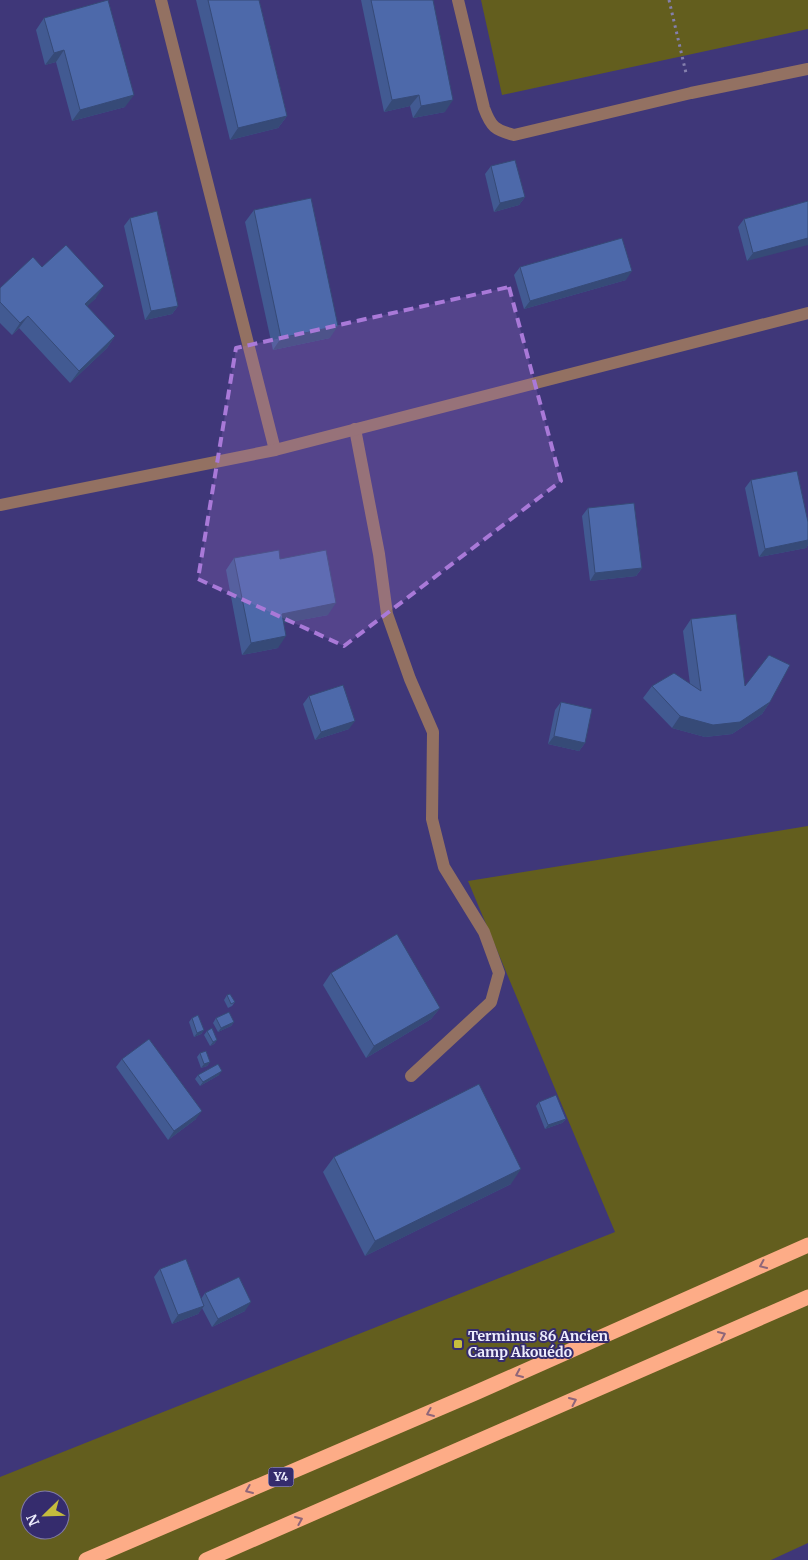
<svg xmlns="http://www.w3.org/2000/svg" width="808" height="1560" font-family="Merriweather,serif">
  <rect width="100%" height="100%" fill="#3f3779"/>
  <g fill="#635e1e" fill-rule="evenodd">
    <path d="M481,0H808V29L502,95Z"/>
    <path d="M808,826V1543L771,1560H0V1477L615,1232L468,881ZM30,1500H60V1530H30Z"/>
  </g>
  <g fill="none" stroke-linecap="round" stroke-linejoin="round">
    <path stroke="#847fad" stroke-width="3" stroke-dasharray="2.5 4" stroke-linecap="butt" d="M669,0L686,73"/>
    <g stroke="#937162" stroke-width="12">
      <path d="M161,0L275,450"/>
      <path d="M458,0L484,108C491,127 495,130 514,135L691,93L808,69"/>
      <path d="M355,429L379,554L387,614L410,679L433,732L432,819L444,867L484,932L499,973L491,1002L411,1076"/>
      <path d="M0,505L275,450L808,313"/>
    </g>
    <g stroke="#fdac87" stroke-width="15">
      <path d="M86,1560L475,1393L808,1245"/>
      <path d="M206,1560L808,1297"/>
    </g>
  </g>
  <g fill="#425a92">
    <path d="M196,0H259L287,116L278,128L230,140Z"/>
    <path d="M361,0H433L445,112L413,118L410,106L384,112Z"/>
    <path d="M44,18L125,107L72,121L56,62L45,65L36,30Z"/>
    <path d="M491,166L525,197L519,205L494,212L485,174Z"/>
    <path d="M808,201L747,261L738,227L744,219Z"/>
    <path d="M254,210L330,338L273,350L245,222Z"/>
    <path d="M130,218L178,306L172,314L145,320L124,226Z"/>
    <path d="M42,267L96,298L87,306L115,336L107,348L70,383L19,328L12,335L0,323V288Z"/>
    <path d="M520,267L626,280L524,309L514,275Z"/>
    <path d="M751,480L808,522V545L806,548L759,557L745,488Z"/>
    <path d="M588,508L642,568L636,576L590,581L582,516Z"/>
    <path d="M234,558L280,559L328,615L284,623L278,648L242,655L226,570Z"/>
    <path d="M691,619L745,686L770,702L762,714L732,734L705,737L672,728L643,698L652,686L690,684L683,631Z"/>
    <path d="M309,696L349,729L315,740L303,704Z"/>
    <path d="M561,702L585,743L579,751L548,744L555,710Z"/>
    <path d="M331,973L440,1008L431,1019L366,1058L323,985Z"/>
    <path d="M227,995L235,1002L232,1006L228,1008L224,1000Z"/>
    <path d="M192,1018L204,1030L201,1034L194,1037L189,1022Z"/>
    <path d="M216,1018L234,1022L231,1026L218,1032L213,1023Z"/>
    <path d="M207,1031L217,1040L214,1044L210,1046L204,1035Z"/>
    <path d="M200,1053L210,1062L207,1066L201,1068L197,1057Z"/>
    <path d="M122,1059L196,1119L168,1140L116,1067Z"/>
    <path d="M198,1075H219L200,1086L195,1079Z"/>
    <path d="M539,1102L566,1119L562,1123L545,1129L536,1106Z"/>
    <path d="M334,1157L511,1184L365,1256L323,1172Z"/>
    <path d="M160,1269L201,1299L205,1293L245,1311L212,1327L202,1308L198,1314L172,1324L154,1277Z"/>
  </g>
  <g fill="#364a77">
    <path d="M64,50L56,62L45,65L54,53Z"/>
    <path d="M134,95L125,107L72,121L80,110Z"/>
    <path d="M419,95L410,106L384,112L392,100Z"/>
    <path d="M453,100L445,112L413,118L421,106Z"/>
    <path d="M287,116L278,128L230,140L238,128Z"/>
    <path d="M525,197L519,205L494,212L500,203Z"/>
    <path d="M808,238V245L747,261L753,253Z"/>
    <path d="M632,271L626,280L524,309L530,301Z"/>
    <path d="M104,286L96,298L77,316L85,304Z"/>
    <path d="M178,306L172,314L145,320L151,311Z"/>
    <path d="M28,316L19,328L12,335L20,323Z"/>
    <path d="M338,326L330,338L273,350L281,338Z"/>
    <path d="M115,336L107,348L70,383L79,371Z"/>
    <path d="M808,540V545L806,548L759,557L765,549Z"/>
    <path d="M642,568L636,576L590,581L595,573Z"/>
    <path d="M336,603L328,615L274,625L282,614Z"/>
    <path d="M286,636L278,648L242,655L251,643Z"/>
    <path d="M770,702L762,714L732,734L705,737L672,728L680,716Z"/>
    <path d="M355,721L349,729L315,740L321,732Z"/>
    <path d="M554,736L585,743L579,751L548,744Z"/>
    <path d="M440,1008L431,1019L366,1058L374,1046Z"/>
    <path d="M234,1022L231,1026L218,1032L221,1028Z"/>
    <path d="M204,1030L201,1034L194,1037L197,1033Z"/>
    <path d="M217,1040L214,1044L210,1046L213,1042Z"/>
    <path d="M210,1062L207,1066L201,1068L204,1064Z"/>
    <path d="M222,1071L219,1075L200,1086L203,1082Z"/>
    <path d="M202,1111L196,1119L168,1140L174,1131Z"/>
    <path d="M566,1119L562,1123L545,1129L548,1125Z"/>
    <path d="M521,1169L511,1184L365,1256L375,1241Z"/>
    <path d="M251,1302L245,1311L212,1327L218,1319Z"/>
    <path d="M204,1306L198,1314L172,1324L178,1315Z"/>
  </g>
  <g fill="#4d69aa" stroke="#364a77">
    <path d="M108,0L134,95L80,110L64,50L54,53L44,18Z"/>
    <path d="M208,0H259L287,116L238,128Z"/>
    <path d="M371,0H433L453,100L421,106L419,95L392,100Z"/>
    <path d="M515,160L525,197L500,203L491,166Z"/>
    <path d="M311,198L338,326L281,338L254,210Z"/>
    <path d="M808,201V238L753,253L744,219Z"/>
    <path d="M157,211L178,306L151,311L130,218Z"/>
    <path d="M622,238L632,271L530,301L520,267Z"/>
    <path d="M66,245L104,286L85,304L115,336L79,371L28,316L20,323L0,302V288L33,257L42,267Z"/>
    <path d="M797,471L808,522V540L765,549L751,480Z"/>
    <path d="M634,503L642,568L595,573L588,508Z"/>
    <path d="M279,550L280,559L326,550L336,603L282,614L286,636L251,643L234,558Z"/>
    <path d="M736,614L745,686L769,655L790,665L770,702L740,722L713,725L680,716L652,686L674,673L701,691L691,619Z"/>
    <path d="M343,685L355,721L321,732L309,696Z"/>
    <path d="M561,702L592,709L585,743L554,736Z"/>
    <path d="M397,934L440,1008L374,1046L331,973Z"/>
    <path d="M230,994L235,1002L231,1004L227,995Z"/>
    <path d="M229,1012L234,1022L221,1028L216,1018Z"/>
    <path d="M198,1015L204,1030L197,1033L192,1018Z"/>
    <path d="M212,1028L217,1040L213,1042L207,1031Z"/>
    <path d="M149,1039L202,1111L174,1131L122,1059Z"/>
    <path d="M206,1051L210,1062L204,1064L200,1053Z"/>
    <path d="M218,1064L222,1071L203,1082L198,1075Z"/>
    <path d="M479,1084L521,1169L375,1241L334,1157Z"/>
    <path d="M556,1095L566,1119L548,1125L539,1102Z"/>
    <path d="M186,1259L204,1306L178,1315L160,1269Z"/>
    <path d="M239,1277L251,1302L218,1319L205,1293Z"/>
  </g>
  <defs><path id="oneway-chevron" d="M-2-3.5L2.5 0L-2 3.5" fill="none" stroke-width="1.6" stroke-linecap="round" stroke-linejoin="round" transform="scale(1.25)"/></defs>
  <g stroke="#8f6679">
    <use href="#oneway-chevron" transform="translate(763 1265) rotate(156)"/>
    <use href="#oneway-chevron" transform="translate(722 1335) rotate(-24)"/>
    <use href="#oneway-chevron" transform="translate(519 1374) rotate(156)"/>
    <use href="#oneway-chevron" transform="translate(573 1401) rotate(-24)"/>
    <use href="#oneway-chevron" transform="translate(430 1413) rotate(157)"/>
    <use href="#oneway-chevron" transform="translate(249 1490) rotate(157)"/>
    <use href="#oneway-chevron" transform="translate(299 1520) rotate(-23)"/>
  </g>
  <path fill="#a979d8" fill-opacity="0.2" stroke="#a979d8" stroke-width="4" stroke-dasharray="10 6" stroke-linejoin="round" d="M509,287L561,481L344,646L198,579L236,348Z"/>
  <rect fill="#c5bc3d" stroke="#352c6d" stroke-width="2" x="453" y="1339" width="10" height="10" rx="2.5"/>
  <g text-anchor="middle" stroke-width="4" stroke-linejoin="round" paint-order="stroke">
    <rect fill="#352c6d" stroke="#b6b3d2" stroke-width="1" x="268.5" y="1467.5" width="25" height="19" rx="4"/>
    <g font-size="12" font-weight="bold" fill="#ededfd">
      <text x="281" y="1481">Y4</text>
    </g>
    <g font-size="14" font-weight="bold" fill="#ededfd" stroke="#352c6d" text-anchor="start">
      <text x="468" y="1341">Terminus 86 Ancien<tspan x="468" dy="16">Camp Akouédo</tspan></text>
    </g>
  </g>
  <g transform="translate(45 1515) rotate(247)"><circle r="24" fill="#352c6d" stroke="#7f79a7"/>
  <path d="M0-4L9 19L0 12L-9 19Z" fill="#c5bc3d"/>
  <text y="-8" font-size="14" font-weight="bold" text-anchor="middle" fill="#ededfd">N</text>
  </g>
</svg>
